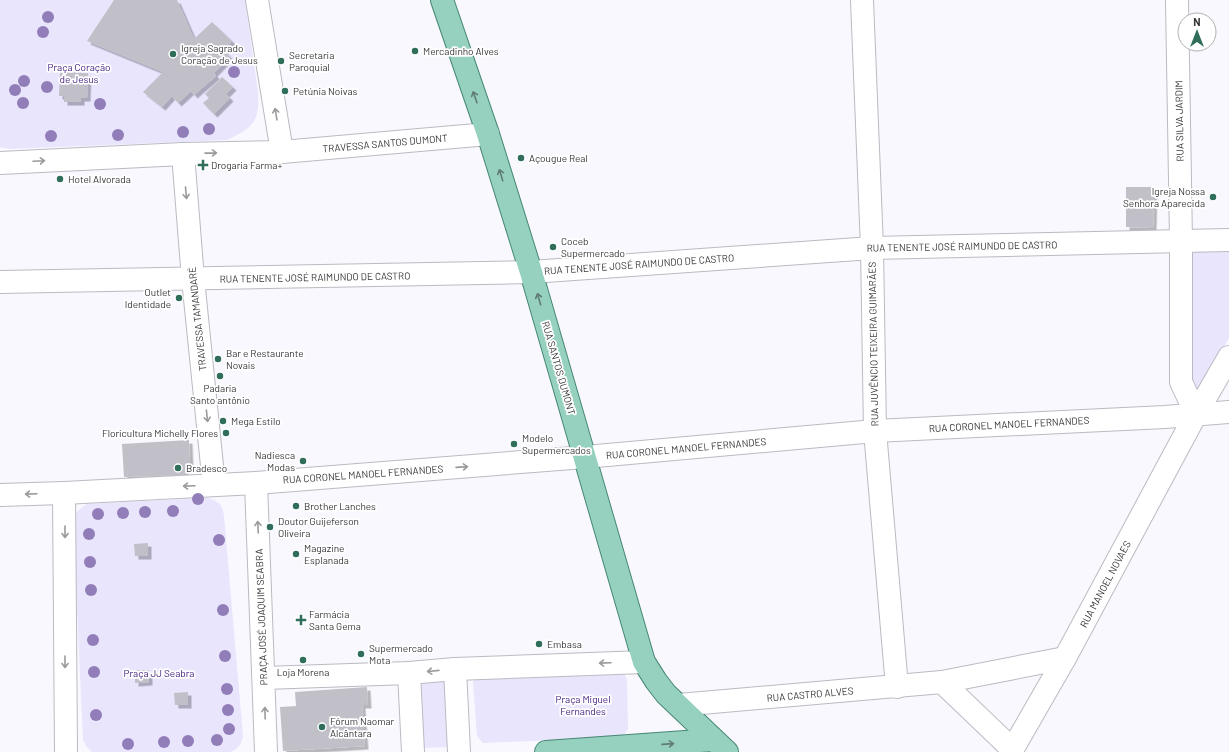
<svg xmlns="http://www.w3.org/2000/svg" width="1229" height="752" font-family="Barlow,sans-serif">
  <defs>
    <filter id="shadow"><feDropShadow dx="3.5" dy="3.5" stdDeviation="0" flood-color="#0004"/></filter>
  </defs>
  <rect width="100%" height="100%" fill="#f9f8fe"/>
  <g fill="#e8e5fd">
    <path d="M0,0H245L258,92C260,121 253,128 227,140L9,149L0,147Z"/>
    <path d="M1196,249H1229V338L1199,389L1191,390V253Z"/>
    <path d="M208,498C220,502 222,504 224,516L243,736C241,745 238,749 230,752H92L86,746L83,740L73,521C75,512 80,509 87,504Z"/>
    <path d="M622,669L627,679L628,729L623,737L483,743L477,736L473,682L479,676Z"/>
    <path d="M450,677L453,747L417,748L414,678Z"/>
  </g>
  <g fill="#c1c0c8" filter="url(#shadow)">
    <path d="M114,0H177L194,39L212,22L232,41L224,50L230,57L214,73L216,76L194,95L191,91L178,103L172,96L162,107L143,92L163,72L87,41Z"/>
    <path d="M60,72L88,73L87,98H81V102H64V96H59Z"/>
    <path d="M222,77L233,87L226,94L230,98L214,114L203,103L209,98L205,94Z"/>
    <path d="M1126,187H1154L1153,228L1126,227Z"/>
    <path d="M189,440L190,464L183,475L124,477L122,444Z"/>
    <path d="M148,543V556H135L134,544Z"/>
    <path d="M135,670H149V682L135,683Z"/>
    <path d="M367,687L368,705H362L365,746L283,751L280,707L296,706L295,692Z"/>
    <path d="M188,692V705H175L174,693Z"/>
  </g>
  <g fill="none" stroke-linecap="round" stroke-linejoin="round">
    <defs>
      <g id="minor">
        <path d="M257,0L282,152"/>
        <path d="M862,0L872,248L875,431L897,687"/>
        <path d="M1177,0L1181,241V382L1196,414"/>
        <path d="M183,154L193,279L214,485"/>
        <path d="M0,163L183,154L282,152L488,134"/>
        <path d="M0,282L531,272L872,248L1229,240"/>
        <path d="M256,483L266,752"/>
        <path d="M64,493L66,752"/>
        <path d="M0,495L64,493L256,483L585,457L875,431L1165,417L1229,412"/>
        <path d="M455,669L459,752"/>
        <path d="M409,673L413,752"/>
        <path d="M264,678L409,673L455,669L644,662"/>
        <path d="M942,682L1012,749"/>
        <path d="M679,705L942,682L1065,658"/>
        <path d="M1011,752L1065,658L1196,414L1229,357"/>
      </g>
      <g id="major">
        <path d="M442,0L488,134L531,272L644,662L656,681L666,694L727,752"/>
        <path d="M546,752L713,740"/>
      </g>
    </defs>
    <use href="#minor" stroke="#bbbac2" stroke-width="24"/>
    <use href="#major" stroke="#468774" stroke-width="24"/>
    <use href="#minor" stroke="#fff" stroke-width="22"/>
    <use href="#major" stroke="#95d1be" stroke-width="22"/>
  </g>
  <g fill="#917db7">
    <circle cx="48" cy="17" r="6"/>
    <circle cx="43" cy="32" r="6"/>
    <circle cx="234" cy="72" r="6"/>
    <circle cx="24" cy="81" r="6"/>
    <circle cx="47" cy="87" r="6"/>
    <circle cx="15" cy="90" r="6"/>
    <circle cx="23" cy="103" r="6"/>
    <circle cx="100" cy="104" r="6"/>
    <circle cx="209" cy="129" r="6"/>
    <circle cx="183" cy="132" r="6"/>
    <circle cx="118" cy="135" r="6"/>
    <circle cx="51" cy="136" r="6"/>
    <circle cx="198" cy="499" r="6"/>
    <circle cx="173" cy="511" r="6"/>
    <circle cx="145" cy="512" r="6"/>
    <circle cx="123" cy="513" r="6"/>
    <circle cx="98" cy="514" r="6"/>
    <circle cx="89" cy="534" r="6"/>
    <circle cx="219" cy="540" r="6"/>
    <circle cx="90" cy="562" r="6"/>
    <circle cx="91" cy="590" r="6"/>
    <circle cx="223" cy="610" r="6"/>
    <circle cx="93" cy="640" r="6"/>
    <circle cx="225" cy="656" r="6"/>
    <circle cx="94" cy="672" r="6"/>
    <circle cx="227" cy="689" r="6"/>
    <circle cx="228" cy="710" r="6"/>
    <circle cx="96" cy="715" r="6"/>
    <circle cx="229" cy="729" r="6"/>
    <circle cx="217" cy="740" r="6"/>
    <circle cx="188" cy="741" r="6"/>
    <circle cx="164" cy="742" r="6"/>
    <circle cx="128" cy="744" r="6"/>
  </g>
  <defs><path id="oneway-shaft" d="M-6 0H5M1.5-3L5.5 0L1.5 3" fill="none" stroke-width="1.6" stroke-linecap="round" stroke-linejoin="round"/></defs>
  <g stroke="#617c75">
    <use href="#oneway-shaft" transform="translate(475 97) rotate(-109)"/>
    <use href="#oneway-shaft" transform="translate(501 175) rotate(-107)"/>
    <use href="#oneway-shaft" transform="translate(539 299) rotate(-106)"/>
    <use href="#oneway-shaft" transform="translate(668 744) rotate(-4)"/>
  </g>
  <g stroke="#9a9a9c">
    <use href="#oneway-shaft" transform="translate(276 114) rotate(-99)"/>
    <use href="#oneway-shaft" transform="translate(211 153) rotate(-1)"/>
    <use href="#oneway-shaft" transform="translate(39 161) rotate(-3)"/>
    <use href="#oneway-shaft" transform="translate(186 193) rotate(85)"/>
    <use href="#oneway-shaft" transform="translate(207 416) rotate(84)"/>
    <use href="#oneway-shaft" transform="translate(462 467) rotate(-4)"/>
    <use href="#oneway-shaft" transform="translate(189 486) rotate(178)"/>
    <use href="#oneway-shaft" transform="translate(31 494) rotate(178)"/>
    <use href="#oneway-shaft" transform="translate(258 527) rotate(-93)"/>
    <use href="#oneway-shaft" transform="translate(65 532) rotate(90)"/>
    <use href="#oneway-shaft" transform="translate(65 662) rotate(90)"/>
    <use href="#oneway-shaft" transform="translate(605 663) rotate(178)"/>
    <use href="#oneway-shaft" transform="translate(433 671) rotate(174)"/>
    <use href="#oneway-shaft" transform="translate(265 713) rotate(-92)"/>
  </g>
  <g fill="#306e5b" stroke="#fff" stroke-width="1.5">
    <circle cx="415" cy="51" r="4"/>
    <circle cx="173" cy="54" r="4"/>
    <circle cx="281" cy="61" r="4"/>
    <circle cx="285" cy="91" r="4"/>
    <circle cx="521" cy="158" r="4"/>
    <path d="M201 159h4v4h4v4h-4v4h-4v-4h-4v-4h4z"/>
    <circle cx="60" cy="179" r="4"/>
    <circle cx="1213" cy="197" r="4"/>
    <circle cx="553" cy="247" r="4"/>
    <circle cx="179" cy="298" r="4"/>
    <circle cx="218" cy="359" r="4"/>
    <circle cx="220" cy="376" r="4"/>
    <circle cx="223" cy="421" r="4"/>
    <circle cx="226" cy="433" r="4"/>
    <circle cx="514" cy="444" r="4"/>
    <circle cx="303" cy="461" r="4"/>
    <circle cx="178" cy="468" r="4"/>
    <circle cx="296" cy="506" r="4"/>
    <circle cx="270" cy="527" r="4"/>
    <circle cx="296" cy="554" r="4"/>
    <path d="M299 614h4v4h4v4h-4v4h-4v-4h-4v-4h4z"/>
    <circle cx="539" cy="644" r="4"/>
    <circle cx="361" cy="654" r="4"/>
    <circle cx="303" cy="660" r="4"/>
    <circle cx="322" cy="727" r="4"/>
  </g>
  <g text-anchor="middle" stroke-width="3.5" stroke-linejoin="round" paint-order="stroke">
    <g font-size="10" fill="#363639" stroke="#fff" text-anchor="start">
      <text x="181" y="52">Igreja Sagrado<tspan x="181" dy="12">Coração de Jesus</tspan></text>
      <text x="423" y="55">Mercadinho Alves</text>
      <text x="289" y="59">Secretaria<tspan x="289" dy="12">Paroquial</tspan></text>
      <text x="293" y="95">Petúnia Noivas</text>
      <text x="529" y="162">Açougue Real</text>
      <text x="211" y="169">Drogaria Farma+</text>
      <text x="68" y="183">Hotel Alvorada</text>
      <text x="1205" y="195" text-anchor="end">Igreja Nossa<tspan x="1205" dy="12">Senhora Aparecida</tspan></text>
      <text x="561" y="245">Coceb<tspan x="561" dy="12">Supermercado</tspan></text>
      <text x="171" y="296" text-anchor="end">Outlet<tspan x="171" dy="12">Identidade</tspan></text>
      <text x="226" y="357">Bar e Restaurante<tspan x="226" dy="12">Novais</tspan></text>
      <text x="220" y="392" text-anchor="middle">Padaria<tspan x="220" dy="12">Santo antônio</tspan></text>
      <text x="231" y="425">Mega Estilo</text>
      <text x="218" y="437" text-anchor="end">Floricultura Michelly Flores</text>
      <text x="522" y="442">Modelo<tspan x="522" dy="12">Supermercados</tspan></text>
      <text x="295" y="459" text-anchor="end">Nadiesca<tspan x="295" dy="12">Modas</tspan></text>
      <text x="186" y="472">Bradesco</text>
      <text x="304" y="510">Brother Lanches</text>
      <text x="278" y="525">Doutor Guijeferson<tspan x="278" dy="12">Oliveira</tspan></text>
      <text x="304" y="552">Magazine<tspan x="304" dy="12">Esplanada</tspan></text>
      <text x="309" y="618">Farmácia<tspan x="309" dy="12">Santa Gema</tspan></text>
      <text x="547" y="648">Embasa</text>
      <text x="369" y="652">Supermercado<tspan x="369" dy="12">Mota</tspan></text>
      <text x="303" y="676" text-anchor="middle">Loja Morena</text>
      <text x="330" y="725">Fórum Naomar<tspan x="330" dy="12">Alcântara</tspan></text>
    </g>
    <g font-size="10" fill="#3c197d" stroke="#fff">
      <text x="79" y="71">Praça Coração<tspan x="79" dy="12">de Jesus</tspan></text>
      <text x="159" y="677">Praça JJ Seabra</text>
      <text x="583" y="703">Praça Miguel<tspan x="583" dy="12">Fernandes</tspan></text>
    </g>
    <g font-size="10" fill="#363639" stroke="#fff">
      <text transform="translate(1179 121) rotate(-91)" y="4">RUA SILVA JARDIM</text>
      <text transform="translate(385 143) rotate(-5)" y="4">TRAVESSA SANTOS DUMONT</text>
      <text transform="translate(962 246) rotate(-1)" y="4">RUA TENENTE JOSÉ RAIMUNDO DE CASTRO</text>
      <text transform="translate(639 264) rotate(-4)" y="4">RUA TENENTE JOSÉ RAIMUNDO DE CASTRO</text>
      <text transform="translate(315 277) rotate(-1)" y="4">RUA TENENTE JOSÉ RAIMUNDO DE CASTRO</text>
      <text transform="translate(197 319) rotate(-96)" y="4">TRAVESSA TAMANDARÉ</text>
      <text transform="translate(873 344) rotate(-91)" y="4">RUA JUVÊNCIO TEIXEIRA GUIMARÃES</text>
      <text transform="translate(559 368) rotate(74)" y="4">RUA SANTOS DUMONT</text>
      <text transform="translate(1009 424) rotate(-3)" y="4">RUA CORONEL MANOEL FERNANDES</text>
      <text transform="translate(686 448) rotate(-5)" y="4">RUA CORONEL MANOEL FERNANDES</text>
      <text transform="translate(363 474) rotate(-4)" y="4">RUA CORONEL MANOEL FERNANDES</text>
      <text transform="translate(1105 584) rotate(-62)" y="4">RUA MANOEL NOVAES</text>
      <text transform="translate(261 617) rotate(-92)" y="4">PRAÇA JOSÉ JOAQUIM SEABRA</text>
      <text transform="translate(810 694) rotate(-5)" y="4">RUA CASTRO ALVES</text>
    </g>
  </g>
  <g transform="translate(1197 32)"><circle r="19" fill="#ffffff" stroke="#afafb0"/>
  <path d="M0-3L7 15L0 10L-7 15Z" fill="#306e5b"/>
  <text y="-6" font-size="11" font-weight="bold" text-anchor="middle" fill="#363639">N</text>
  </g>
</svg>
